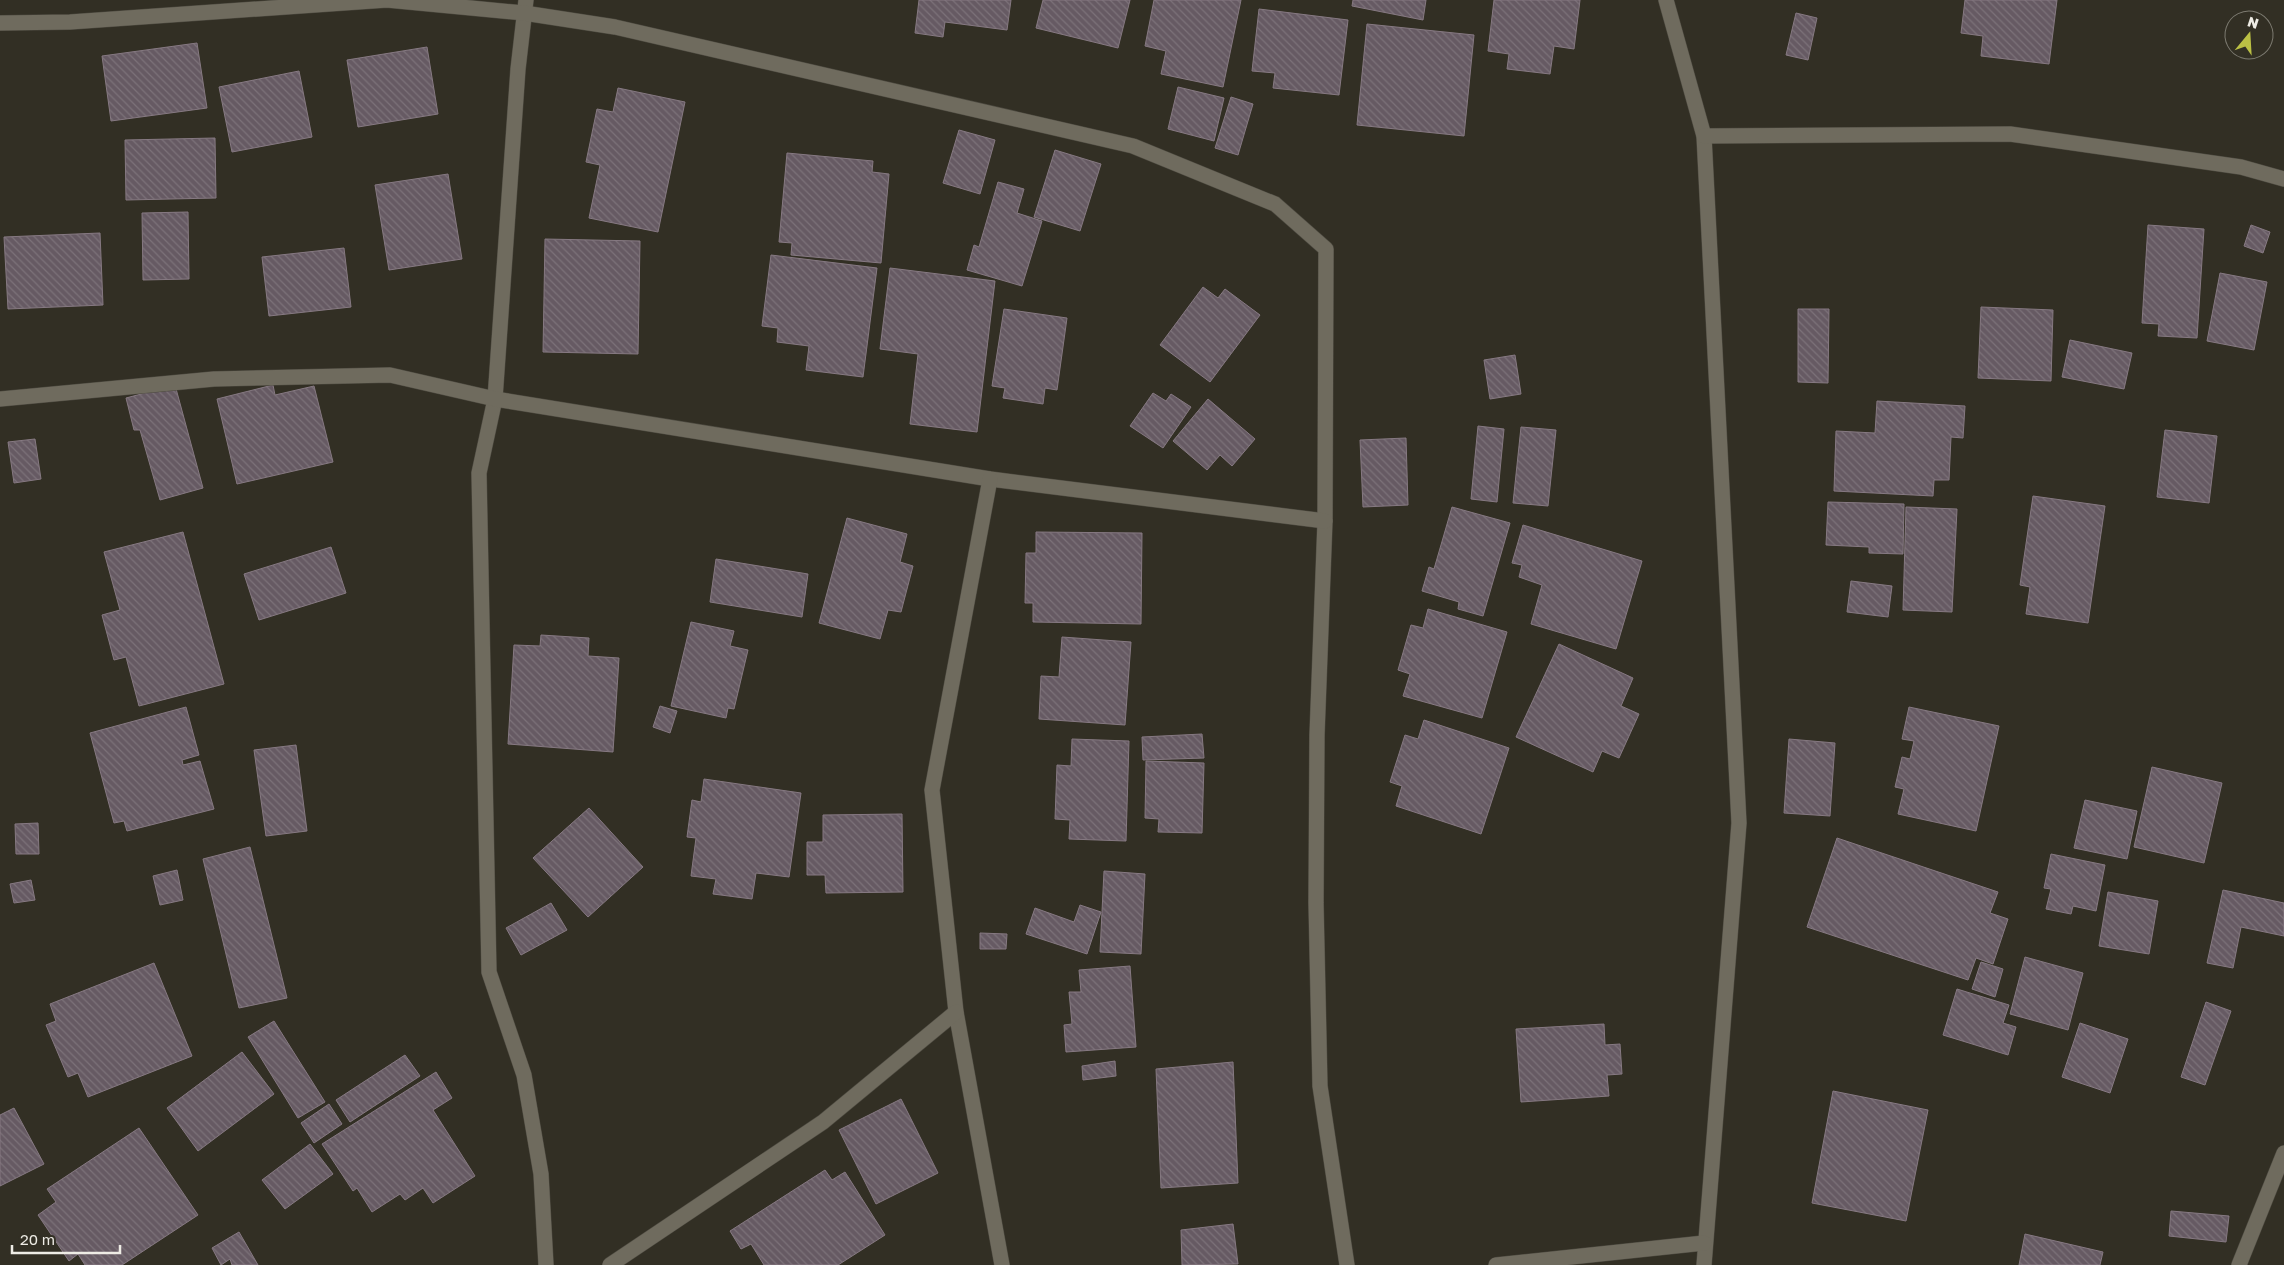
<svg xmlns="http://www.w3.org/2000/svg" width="2284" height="1265" font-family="'Golos Text',sans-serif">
  <defs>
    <pattern id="building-back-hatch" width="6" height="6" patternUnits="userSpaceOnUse" patternTransform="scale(1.25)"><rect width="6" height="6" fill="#665a63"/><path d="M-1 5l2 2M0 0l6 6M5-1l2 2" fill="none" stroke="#7c7279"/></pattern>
  </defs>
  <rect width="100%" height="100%" fill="#322f24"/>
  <g fill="url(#building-back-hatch)" stroke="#867982">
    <path d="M919,0H1011L1007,30L945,22L943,37L915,33Z"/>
    <path d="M1043,0H1130L1118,48L1036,28Z"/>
    <path d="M1154,0H1241L1223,87L1161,74L1166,51L1145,46Z"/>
    <path d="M1353,0H1426L1423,20L1352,6Z"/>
    <path d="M1494,0H1580L1574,49L1554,46L1550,74L1507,69L1509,54L1488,51Z"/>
    <path d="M1965,0H2057L2049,64L1981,56L1983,36L1961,33Z"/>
    <path d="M1259,9L1348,20L1339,95L1273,88L1275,73L1252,71Z"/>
    <path d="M1796,13L1817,18L1808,60L1786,55Z"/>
    <path d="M1367,24L1474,35L1464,136L1357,125Z"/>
    <path d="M197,43L207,108L111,121L102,56Z"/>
    <path d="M427,47L438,114L358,127L347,60Z"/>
    <path d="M299,71L312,137L232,152L219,87Z"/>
    <path d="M1178,87L1224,98L1214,141L1168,129Z"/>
    <path d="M618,88L685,102L658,232L589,218L600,165L586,162L597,109L613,112Z"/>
    <path d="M1231,97L1253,104L1238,155L1215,148Z"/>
    <path d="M959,130L995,140L980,194L943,183Z"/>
    <path d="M215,138L216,198L126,200L125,140Z"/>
    <path d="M1055,150L1101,164L1080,231L1034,217Z"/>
    <path d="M787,153L873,161L872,172L889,174L881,263L791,255L792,243L779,242Z"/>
    <path d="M448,174L462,259L389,270L375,185Z"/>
    <path d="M998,182L1024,189L1017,213L1042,221L1022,286L967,270L974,245L979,247Z"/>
    <path d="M188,212L189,279L143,280L142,213Z"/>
    <path d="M2148,225L2204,229L2197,338L2158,336L2159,324L2142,323Z"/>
    <path d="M2251,225L2270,232L2263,253L2244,246Z"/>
    <path d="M100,233L103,305L8,309L4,237Z"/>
    <path d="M545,239L640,241L638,354L543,352Z"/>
    <path d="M344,248L351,307L269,316L262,257Z"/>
    <path d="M771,255L877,268L863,377L806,370L809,346L777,342L778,328L762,326Z"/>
    <path d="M890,268L995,281L977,432L910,424L918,354L880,349Z"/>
    <path d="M2220,273L2267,282L2254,350L2207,341Z"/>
    <path d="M1203,287L1218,298L1225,289L1260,315L1210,382L1160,345Z"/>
    <path d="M1981,307L2053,310L2051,381L1978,378Z"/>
    <path d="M1004,309L1067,318L1057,390L1045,388L1043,404L1003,398L1005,388L992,386Z"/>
    <path d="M1798,309H1829L1828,383L1798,382Z"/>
    <path d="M2070,340L2132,353L2124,389L2062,377Z"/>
    <path d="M1515,355L1521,394L1490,399L1484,360Z"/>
    <path d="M175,385L203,488L160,500L140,430H134L126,398Z"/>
    <path d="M273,385L275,395L314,386L333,462L237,484L217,399Z"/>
    <path d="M1153,393L1166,401L1171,394L1191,407L1163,448L1130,426Z"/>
    <path d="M1208,399L1255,439L1232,466L1220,455L1207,470L1173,441Z"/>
    <path d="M1877,401L1965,406L1963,438L1951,437L1949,480H1934L1933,496L1834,491L1836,431L1875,433Z"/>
    <path d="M1478,426L1504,429L1497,502L1471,499Z"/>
    <path d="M1521,427L1556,430L1548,506L1513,503Z"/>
    <path d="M2165,430L2217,436L2209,503L2157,497Z"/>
    <path d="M1406,438L1408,505L1363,507L1360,440Z"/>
    <path d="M35,439L41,479L14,483L8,442Z"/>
    <path d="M2033,496L2105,506L2088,623L2026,614L2030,587L2020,585Z"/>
    <path d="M1828,502L1904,504L1903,554L1869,553V547L1826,545Z"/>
    <path d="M1452,507L1510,523L1483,616L1458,609L1459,602L1422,591L1429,567L1434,569Z"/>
    <path d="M1906,507L1957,509L1952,612L1903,610Z"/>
    <path d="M847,518L907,534L900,562L913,566L901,612L888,610L880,639L819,623Z"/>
    <path d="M1523,525L1642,561L1616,649L1531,624L1542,585L1519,577L1522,565L1512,563Z"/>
    <path d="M183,532L224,684L139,706L126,657L114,660L102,615L120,610L104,552Z"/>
    <path d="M1036,532L1142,533L1141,624L1033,622V603H1025L1026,553H1036Z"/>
    <path d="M331,547L346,593L259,620L244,574Z"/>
    <path d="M716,559L808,574L802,617L710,602Z"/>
    <path d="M1851,581L1892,586L1888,617L1847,612Z"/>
    <path d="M1428,609L1507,632L1482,718L1403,696L1410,674L1398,670L1411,625L1423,628Z"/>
    <path d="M691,622L734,631L730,646L748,650L734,709L728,708L726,718L671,706Z"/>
    <path d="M541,635L589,638L588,656L619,658L613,752L508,744L514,645L540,646Z"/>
    <path d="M1062,637L1131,642L1125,725L1039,719L1041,676L1059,677Z"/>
    <path d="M1559,644L1633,678L1621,706L1639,714L1619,758L1602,751L1593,772L1516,737Z"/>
    <path d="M660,706L677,711L670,733L653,727Z"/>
    <path d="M186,707L199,755L182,760L183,765L200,761L214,809L127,831L124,821L114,823L90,733Z"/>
    <path d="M1909,707L1999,726L1976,831L1898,814L1904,789L1895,787L1902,757L1910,759L1914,741L1902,739Z"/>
    <path d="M1424,720L1509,748L1481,834L1396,806L1402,786L1390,782L1405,735L1418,739Z"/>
    <path d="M1202,734L1204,758L1143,760L1142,737Z"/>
    <path d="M1072,739L1129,741L1126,841L1069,839L1070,820L1055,819L1057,765L1071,766Z"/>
    <path d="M1789,739L1835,743L1830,816L1784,813Z"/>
    <path d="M296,745L307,831L266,836L254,750Z"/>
    <path d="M1146,761L1204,763L1202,833L1158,832L1159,819L1145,818Z"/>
    <path d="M2152,767L2222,783L2204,863L2134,847Z"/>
    <path d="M704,779L801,793L789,877L756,873L752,899L713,894L716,879L691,876L696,838L687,837L692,800L701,802Z"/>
    <path d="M2085,800L2137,811L2127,859L2074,848Z"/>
    <path d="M589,808L643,867L588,917L533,858Z"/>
    <path d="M902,814L903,892L826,893L825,875H807V842H823V815Z"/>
    <path d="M38,823L39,854H16L15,824Z"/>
    <path d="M1837,838L1998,892L1990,913L2008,919L1993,964L1976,958L1968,980L1807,927Z"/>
    <path d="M250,847L287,998L239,1008L203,859Z"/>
    <path d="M2051,854L2105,865L2096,911L2073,906L2071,914L2046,909L2051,889L2044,888Z"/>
    <path d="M177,870L183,900L160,905L153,876Z"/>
    <path d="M1104,871L1145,874L1141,954L1100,952Z"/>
    <path d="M31,880L35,900L14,903L10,884Z"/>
    <path d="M2223,890L2284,903V936L2241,927L2233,968L2207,963Z"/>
    <path d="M2108,892L2158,901L2149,954L2099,946Z"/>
    <path d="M551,903L567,930L521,955L506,928Z"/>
    <path d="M1080,905L1101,912L1087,954L1026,934L1035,908L1074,922Z"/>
    <path d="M980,933L1007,934L1006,949H980Z"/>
    <path d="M2025,957L2083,973L2068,1030L2010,1014Z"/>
    <path d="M1981,962L2003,969L1995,997L1972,989Z"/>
    <path d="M154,963L192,1056L88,1097L78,1073L68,1077L46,1025L56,1021L50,1004Z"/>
    <path d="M1130,966L1136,1047L1066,1052L1064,1025L1072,1024L1069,992H1081L1079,970Z"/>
    <path d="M1957,989L2009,1005L2003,1023L2016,1027L2008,1055L1943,1035Z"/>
    <path d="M2206,1002L2231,1011L2205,1085L2181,1077Z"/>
    <path d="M274,1021L325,1102L298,1118L248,1037Z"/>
    <path d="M2080,1023L2128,1039L2110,1093L2062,1077Z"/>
    <path d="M1604,1024L1605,1045L1620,1044L1622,1074L1607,1075L1609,1096L1521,1102L1516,1029Z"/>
    <path d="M242,1052L274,1094L198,1151L167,1108Z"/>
    <path d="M405,1055L420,1076L350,1122L336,1100Z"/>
    <path d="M1115,1061L1116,1076L1083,1080L1082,1066Z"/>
    <path d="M1233,1062L1238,1183L1161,1188L1156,1069Z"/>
    <path d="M436,1072L452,1098L433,1110L475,1176L433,1203L423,1188L405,1200L400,1194L372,1212L357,1188L353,1191L322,1144Z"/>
    <path d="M1833,1091L1928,1110L1906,1221L1812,1203Z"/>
    <path d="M901,1099L938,1173L876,1204L839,1130Z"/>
    <path d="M329,1104L342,1124L314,1143L301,1123Z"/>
    <path d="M14,1108L44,1164L0,1186V1115Z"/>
    <path d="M139,1128L198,1215L122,1265H85L78,1254L69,1261L38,1215L56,1202L47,1189Z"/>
    <path d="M310,1144L333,1174L285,1209L262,1180Z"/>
    <path d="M825,1170L832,1180L845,1172L885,1235L838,1265H764L751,1244L741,1249L730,1231Z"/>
    <path d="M2171,1211L2229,1216L2226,1242L2169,1236Z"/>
    <path d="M1233,1224L1238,1264L1182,1265L1181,1230Z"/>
    <path d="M239,1232L258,1265H232L230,1259L221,1265L212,1248Z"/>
    <path d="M2025,1234L2103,1252L2100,1265H2019Z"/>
  </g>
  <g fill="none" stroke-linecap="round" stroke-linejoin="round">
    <defs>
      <g id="street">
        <path d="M526,0L518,69L495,399L479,473L489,972L524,1075L541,1174L546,1265"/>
        <path d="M1666,0L1704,136L1739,823L1704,1265"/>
        <path d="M0,23L70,22L387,0L524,13L615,27L1133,146L1275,204L1326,249L1325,521L1317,735L1316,903L1320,1086L1347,1265"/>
        <path d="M1704,136L2010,134L2241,167L2284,179"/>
        <path d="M0,399L214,379L390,375L495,399L990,479L1325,521"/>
        <path d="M990,479L932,790L956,1012L1002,1265"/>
        <path d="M610,1265L823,1122L956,1012"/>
        <path d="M1496,1265L1704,1243"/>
        <path d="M2239,1265L2284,1153"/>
      </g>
    </defs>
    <use href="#street" stroke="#4d4a40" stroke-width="16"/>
    <use href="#street" stroke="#6f6b5e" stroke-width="15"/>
  </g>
  <g transform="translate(2249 35) rotate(18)"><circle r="24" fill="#322f24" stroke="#7d7b71"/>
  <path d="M0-4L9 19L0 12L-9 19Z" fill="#bbc044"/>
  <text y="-8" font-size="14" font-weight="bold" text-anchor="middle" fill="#eeece5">N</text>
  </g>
  <path d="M12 1245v8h108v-8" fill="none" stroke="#eeece5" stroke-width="2.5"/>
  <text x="20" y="1245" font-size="15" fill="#eeece5" stroke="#322f24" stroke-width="4" paint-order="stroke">20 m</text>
</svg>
